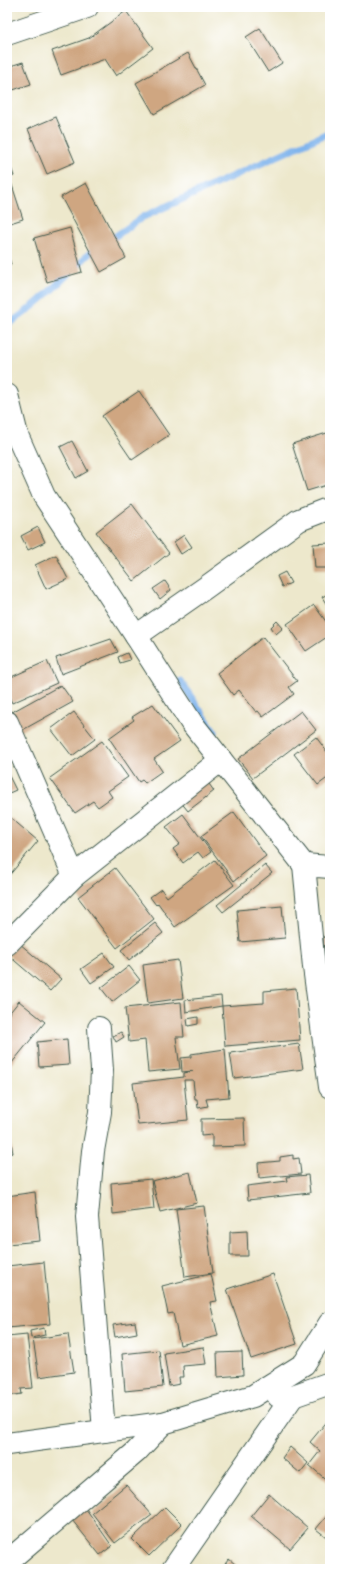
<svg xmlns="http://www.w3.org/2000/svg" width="337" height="1576" font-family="'Balsamiq Sans',sans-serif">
  <rect width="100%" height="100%" fill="#fff"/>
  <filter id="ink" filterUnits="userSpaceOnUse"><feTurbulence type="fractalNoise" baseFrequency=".025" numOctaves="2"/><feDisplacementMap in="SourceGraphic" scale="8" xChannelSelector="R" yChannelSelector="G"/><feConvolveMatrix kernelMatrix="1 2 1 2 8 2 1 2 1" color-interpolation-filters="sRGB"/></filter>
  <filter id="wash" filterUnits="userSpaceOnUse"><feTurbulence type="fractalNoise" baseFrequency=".012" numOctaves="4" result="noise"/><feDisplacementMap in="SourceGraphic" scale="16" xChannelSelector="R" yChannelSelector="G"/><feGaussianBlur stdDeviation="0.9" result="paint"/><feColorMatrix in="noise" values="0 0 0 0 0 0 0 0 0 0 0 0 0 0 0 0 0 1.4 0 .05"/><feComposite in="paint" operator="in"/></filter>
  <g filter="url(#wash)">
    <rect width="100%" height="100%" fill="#ede8cc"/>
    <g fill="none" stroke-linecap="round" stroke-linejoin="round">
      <g stroke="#7eb3ec" stroke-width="7">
        <path d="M107,242L143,217L330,132"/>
        <path d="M7,325C38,306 63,278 90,253L98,247"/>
        <path d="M180,681L215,732"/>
      </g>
    </g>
    <g id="blocks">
      <g fill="#cfa681">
        <path d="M126,11L153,48L116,76L105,59L61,75L52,51L89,38Z"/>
        <path d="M260,28L282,63L268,72L246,37Z"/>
        <path d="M188,53L205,85L154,114L136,83Z"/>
        <path d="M23,62L31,84L7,92V67Z"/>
        <path d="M56,117L75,162L47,174L28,129Z"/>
        <path d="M7,156L14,176L7,178Z"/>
        <path d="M10,179L23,219L7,224V181Z"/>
        <path d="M86,183L126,258L101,272L61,197Z"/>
        <path d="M70,228L82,272L47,282L34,238Z"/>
        <path d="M7,252L11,264L7,266Z"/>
        <path d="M139,391L169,435L132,460L102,416Z"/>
        <path d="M330,432V484L307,491L292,444Z"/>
        <path d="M72,441L88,471L76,478L60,447Z"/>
        <path d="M132,504L169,553L134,581L96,532Z"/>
        <path d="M38,527L45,542L28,550L21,536Z"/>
        <path d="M184,535L192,547L181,554L174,542Z"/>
        <path d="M330,543V568H315L313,544Z"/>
        <path d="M56,555L68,579L46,589L35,565Z"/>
        <path d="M285,572L291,583L282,587L277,576Z"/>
        <path d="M165,581L171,590L160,599L153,589Z"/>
        <path d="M330,593V610L322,597Z"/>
        <path d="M314,605L330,627V635L306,651L287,624Z"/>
        <path d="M277,621L283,628L276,634L271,627Z"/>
        <path d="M263,637L297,681L289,687L294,694L263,717L258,711L256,712L239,690L233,695L217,673Z"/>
        <path d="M111,639L118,652L61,674L56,658Z"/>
        <path d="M127,653L130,660L120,663L118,657Z"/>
        <path d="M47,661L57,683L12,703L7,692V679Z"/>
        <path d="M61,685L73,702L19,732L12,712Z"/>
        <path d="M153,704L180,741L154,759L162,771L145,783L142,780L139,782L109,738L134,720L132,717Z"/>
        <path d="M301,711L316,730L253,778L238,759Z"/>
        <path d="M74,712L95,739L72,756L51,729Z"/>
        <path d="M316,737L330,756V776L318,785L294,754Z"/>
        <path d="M102,741L128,777L108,791L112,797L98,807L93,801L75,813L50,778Z"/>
        <path d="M7,772L16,790L7,794Z"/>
        <path d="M207,781L214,791L188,811L180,801Z"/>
        <path d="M234,812L266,856L234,881L201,836Z"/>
        <path d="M183,814L211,852L203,858L198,852L183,863L173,849L180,844L166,827Z"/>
        <path d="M11,818L38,841L7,878V823Z"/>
        <path d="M215,860L234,885L175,927L158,903L156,905L150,897L161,889L167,897Z"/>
        <path d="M265,865L272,873L223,912L217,905Z"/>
        <path d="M115,868L154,919L117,948L78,897Z"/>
        <path d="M282,906L285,938L240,942L237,910Z"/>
        <path d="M155,923L163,933L129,960L121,950Z"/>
        <path d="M323,937H330V983H327Z"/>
        <path d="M19,943L61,979L50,991L8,955Z"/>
        <path d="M104,953L114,967L91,983L81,969Z"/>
        <path d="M178,960L183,998L148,1003L143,965Z"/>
        <path d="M129,966L140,980L112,1002L101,988Z"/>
        <path d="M296,988L300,1040L225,1046L222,1006L264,1003V991Z"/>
        <path d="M221,996L222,1006L186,1012L185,1000Z"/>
        <path d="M19,1001L45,1022L7,1069V1016Z"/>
        <path d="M181,1002L184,1037H176L180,1069L148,1072L145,1040L129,1042L125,1008Z"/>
        <path d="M198,1017V1024L188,1026L187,1019Z"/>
        <path d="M121,1032L124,1037L116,1042L113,1036Z"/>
        <path d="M67,1039L69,1065L39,1067L37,1042Z"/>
        <path d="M299,1044L303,1069L234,1078L230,1053Z"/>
        <path d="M225,1049L229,1097L206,1099L208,1106L198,1108L197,1099H195L193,1080H184L188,1120L138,1125L133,1083L184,1077V1073L193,1071L182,1072L181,1058L191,1057V1054Z"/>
        <path d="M244,1118L245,1146L212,1147V1135L201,1136V1119Z"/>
        <path d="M7,1122L13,1153L7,1154Z"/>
        <path d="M293,1155V1159L299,1158L301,1174L259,1178L258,1163L280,1161V1157Z"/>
        <path d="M190,1172L197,1203L160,1212L152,1181Z"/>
        <path d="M308,1175L310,1193L248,1200L247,1186L287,1181L286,1177Z"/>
        <path d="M151,1179L154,1209L113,1214L111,1183Z"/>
        <path d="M35,1192L40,1241L7,1244V1196Z"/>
        <path d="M204,1206L213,1273L185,1277L176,1209Z"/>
        <path d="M247,1231L248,1256H230V1232Z"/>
        <path d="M44,1262L50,1324L7,1328V1266Z"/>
        <path d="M211,1274L217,1301L210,1302L218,1336L180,1345L173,1313L168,1314L162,1286Z"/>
        <path d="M273,1274L297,1344L251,1359L227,1289Z"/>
        <path d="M135,1322L137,1333L115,1337L113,1325Z"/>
        <path d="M44,1328L45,1335L31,1338L30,1331Z"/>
        <path d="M68,1334L74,1372L39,1377L33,1339Z"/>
        <path d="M27,1335L33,1388L21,1389L22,1394L7,1396V1337Z"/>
        <path d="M203,1347L206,1364L183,1366L184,1377H179L180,1384L169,1386L164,1353Z"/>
        <path d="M159,1350L163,1387L125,1391L122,1354Z"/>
        <path d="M242,1352L243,1375L218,1377L217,1353Z"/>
        <path d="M330,1418V1483L309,1465L320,1451L310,1442Z"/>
        <path d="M290,1447L308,1463L300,1473L282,1458Z"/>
        <path d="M126,1485L152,1515L115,1543L92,1513Z"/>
        <path d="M269,1494L308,1528L290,1549L251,1516Z"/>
        <path d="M84,1506L112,1546L100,1555L72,1520Z"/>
        <path d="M165,1507L182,1524L149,1556L132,1539Z"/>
        <path d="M330,1512V1540L316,1529Z"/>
        <path d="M229,1559L241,1569H221Z"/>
      </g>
    </g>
  </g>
  <g filter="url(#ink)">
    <use href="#blocks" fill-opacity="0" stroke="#3e574b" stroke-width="1"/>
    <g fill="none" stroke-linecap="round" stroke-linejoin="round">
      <defs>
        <g id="street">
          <path d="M7,34L87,7"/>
          <path d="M7,395L17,435L44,496L136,636L191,722L304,865"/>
          <path d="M136,636L205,588L299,520L330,508"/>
          <path d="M7,722L74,876"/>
          <path d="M330,867L304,865L314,967L330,1087"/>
          <path d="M7,944L74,876L221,760"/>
          <path d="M99,1028L102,1070L100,1112L93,1151L87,1217L104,1431"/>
          <path d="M278,1396H293L330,1383"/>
          <path d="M7,1444L163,1423L253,1396L304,1364L330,1323"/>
          <path d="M7,1562L136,1452L163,1423"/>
          <path d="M173,1569L293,1396"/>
        </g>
      </defs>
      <use href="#street" stroke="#3e574b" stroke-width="24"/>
      <use href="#street" stroke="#fff" stroke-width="22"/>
    </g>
  </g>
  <rect width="337" height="1576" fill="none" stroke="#fff" stroke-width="24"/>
</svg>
